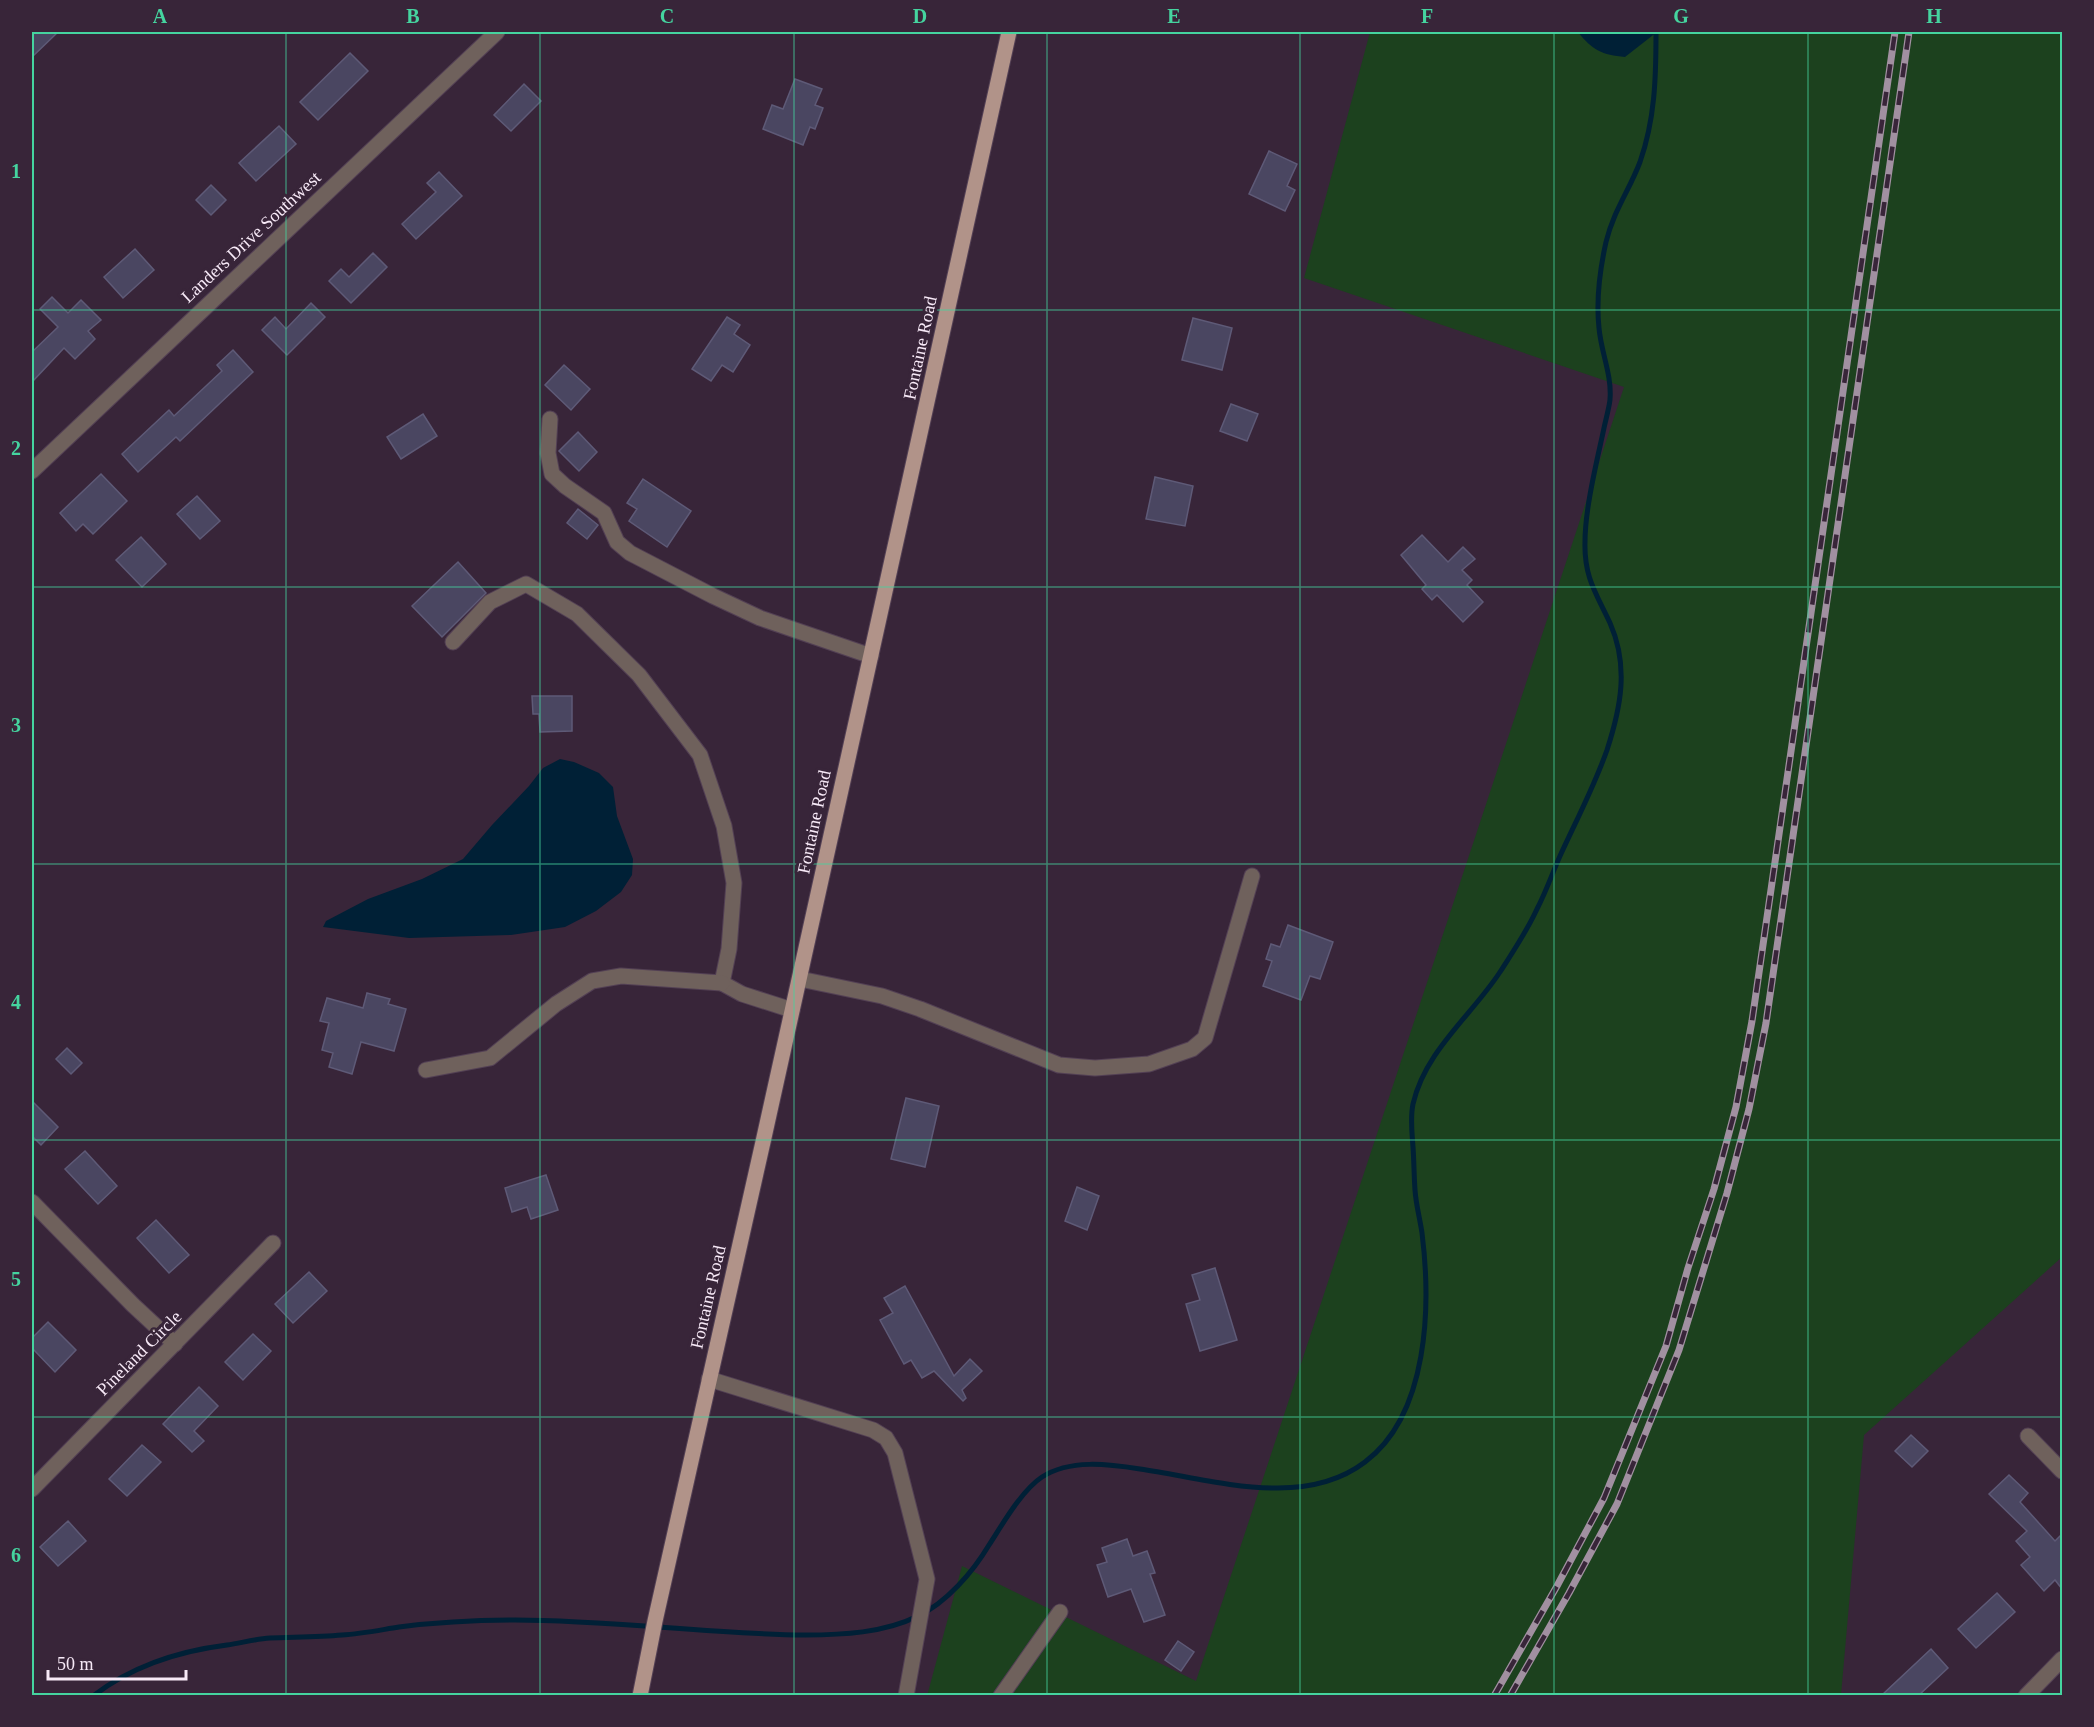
<svg xmlns="http://www.w3.org/2000/svg" width="2094" height="1727" font-family="Georgia,serif">
  <rect width="100%" height="100%" fill="#382539"/>
  <path fill="#1c411e" d="M1370,32H2062V1257L1864,1435L1841,1695L927,1696L962,1566L1196,1681L1624,387L1304,278Z"/>
  <g fill="#002036">
    <path d="M1578,32H1657L1625,57C1602,55 1592,50 1578,32Z"/>
    <path d="M560,759L574,762L599,773L613,787L617,816L633,859L632,875L621,892L596,911L565,927L511,935L409,938L323,927L326,921L368,899L422,879L463,859L492,825L529,786L543,768Z"/>
  </g>
  <g fill="none" stroke-linecap="round" stroke-linejoin="round">
    <path stroke="#002036" stroke-width="5" d="M93,1696C132,1666 179,1651 227,1645C241,1643 255,1639 270,1638C294,1637 318,1637 342,1635C361,1634 380,1630 399,1627C438,1622 476,1620 515,1620C612,1620 708,1634 805,1635C842,1635 884,1633 918,1616C946,1603 973,1572 989,1545C1002,1525 1022,1490 1042,1477C1070,1459 1108,1464 1140,1469C1211,1479 1302,1510 1365,1462C1429,1414 1431,1305 1422,1233C1420,1219 1416,1205 1415,1190C1414,1176 1414,1161 1413,1147C1412,1132 1410,1118 1413,1104C1425,1051 1472,1015 1500,972C1513,952 1527,931 1537,909C1546,892 1552,874 1560,856C1576,821 1594,787 1607,750C1621,707 1629,666 1610,623C1596,593 1584,577 1585,542C1585,508 1597,461 1604,428C1605,423 1610,404 1610,399C1612,375 1601,352 1599,328C1596,300 1600,269 1606,242C1614,210 1629,191 1640,162C1655,119 1656,78 1656,33"/>
  </g>
  <g fill="#4a4661" stroke="#5e5a77" stroke-width="1.5">
    <path d="M32,32H58L32,57Z"/>
    <path d="M350,53L368,71L318,120L300,102Z"/>
    <path d="M795,79L822,89L815,105L823,108L815,129L810,127L803,145L763,129L772,105L783,109Z"/>
    <path d="M524,84L541,101L511,131L494,115Z"/>
    <path d="M279,126L296,144L256,181L239,163Z"/>
    <path d="M1269,151L1297,164L1287,186L1295,190L1285,211L1249,194Z"/>
    <path d="M439,172L462,196L416,239L402,224L436,192L427,183Z"/>
    <path d="M211,185L226,200L211,215L196,200Z"/>
    <path d="M135,249L154,270L123,298L104,277Z"/>
    <path d="M373,253L387,267L351,303L329,281L341,269L349,277Z"/>
    <path d="M52,297L68,313L81,300L101,320L88,331L95,339L75,359L64,348L32,382V352L58,327L40,309Z"/>
    <path d="M311,303L325,317L287,355L262,330L275,317L286,329Z"/>
    <path d="M727,317L740,325L734,334L750,345L733,372L722,365L711,381L692,369Z"/>
    <path d="M1193,318L1232,328L1222,370L1182,360Z"/>
    <path d="M233,350L253,372L180,441L176,437L138,472L122,454L169,410L174,416L222,371L217,365Z"/>
    <path d="M564,365L590,389L571,410L545,385Z"/>
    <path d="M1231,404L1258,414L1247,441L1220,431Z"/>
    <path d="M423,414L437,436L401,459L387,437Z"/>
    <path d="M578,432L597,452L579,471L559,451Z"/>
    <path d="M101,474L127,501L93,534L83,524L76,531L60,513Z"/>
    <path d="M1155,477L1193,486L1185,526L1146,519Z"/>
    <path d="M643,479L691,511L667,547L629,521L637,509L627,503Z"/>
    <path d="M197,496L220,521L200,539L177,514Z"/>
    <path d="M578,509L598,525L587,539L567,523Z"/>
    <path d="M1422,535L1448,562L1463,547L1475,559L1462,570L1472,580L1467,585L1483,602L1463,622L1437,595L1432,600L1422,589L1426,585L1401,555Z"/>
    <path d="M141,537L166,564L142,587L116,560Z"/>
    <path d="M458,562L486,593L442,637L412,606Z"/>
    <path d="M532,696H572V731L540,732L539,714H533Z"/>
    <path d="M1288,925L1333,942L1320,979L1310,976L1301,1000L1263,986L1272,961L1266,959L1271,944L1280,947Z"/>
    <path d="M367,993L390,999L388,1004L406,1009L394,1051L361,1042L352,1074L329,1067L333,1053L322,1050L329,1023L320,1021L327,998L363,1008Z"/>
    <path d="M67,1048L82,1063L71,1074L56,1059Z"/>
    <path d="M906,1098L939,1106L925,1167L891,1159Z"/>
    <path d="M32,1101L58,1127L41,1145L32,1136Z"/>
    <path d="M85,1151L117,1186L98,1204L65,1169Z"/>
    <path d="M546,1175L558,1210L531,1219L527,1207L512,1212L505,1188Z"/>
    <path d="M1077,1187L1099,1196L1087,1230L1065,1221Z"/>
    <path d="M156,1220L189,1255L169,1273L137,1238Z"/>
    <path d="M1215,1268L1237,1340L1200,1351L1186,1304L1200,1300L1192,1275Z"/>
    <path d="M309,1272L327,1291L293,1323L275,1304Z"/>
    <path d="M905,1286L954,1376L970,1359L982,1371L962,1390L966,1398L963,1401L934,1371L922,1378L911,1360L904,1364L880,1320L893,1313L884,1298Z"/>
    <path d="M48,1322L76,1350L55,1372L32,1348V1338Z"/>
    <path d="M253,1334L271,1351L243,1380L225,1362Z"/>
    <path d="M199,1387L218,1406L194,1431L204,1441L192,1452L163,1424Z"/>
    <path d="M1911,1435L1928,1451L1912,1467L1895,1451Z"/>
    <path d="M142,1445L161,1462L127,1496L109,1479Z"/>
    <path d="M2009,1475L2028,1493L2020,1502L2055,1541L2062,1534V1589L2055,1580L2044,1591L2021,1565L2030,1557L2016,1541L2027,1531L1989,1494Z"/>
    <path d="M68,1521L86,1541L58,1566L40,1547Z"/>
    <path d="M1127,1539L1133,1556L1147,1551L1155,1573L1150,1574L1165,1615L1144,1622L1131,1589L1108,1597L1097,1565L1107,1562L1102,1548Z"/>
    <path d="M1997,1593L2015,1612L1976,1648L1958,1629Z"/>
    <path d="M1178,1641L1194,1652L1181,1671L1165,1660Z"/>
    <path d="M1931,1649L1948,1668L1919,1695H1882Z"/>
  </g>
  <g fill="none" stroke-linecap="round" stroke-linejoin="round">
    <defs>
      <g id="minor">
        <path d="M550,419L548,453L552,474L565,486L604,513L617,542L630,553L713,596L760,618L871,656"/>
        <path d="M32,471L497,32"/>
        <path d="M453,642L490,602L526,584L577,614L639,675L700,755L724,826L734,883L729,949L722,983L742,994L792,1010"/>
        <path d="M800,979L882,996L920,1009L1059,1065L1095,1068L1149,1064L1192,1049L1205,1038L1252,876"/>
        <path d="M426,1070L490,1058L556,1004L592,981L621,976L722,983"/>
        <path d="M32,1202L133,1305L175,1344"/>
        <path d="M709,1379L873,1430L886,1438L895,1453L927,1579L906,1696"/>
        <path d="M2028,1436L2062,1471"/>
        <path d="M32,1489L273,1243"/>
        <path d="M1001,1696L1060,1612"/>
        <path d="M2026,1696L2062,1659"/>
      </g>
      <path id="major" d="M640,1696L655,1621L763,1142L1009,32"/>
    </defs>
    <use href="#minor" stroke="#534054" stroke-width="17"/>
    <use href="#major" stroke="#534054" stroke-width="17"/>
    <use href="#minor" stroke="#6f615c" stroke-width="15"/>
    <use href="#major" stroke="#b19389" stroke-width="15"/>
    <defs>
      <g id="rail">
        <path d="M1494,1696L1557,1586L1604,1498L1666,1346L1688,1268L1714,1189L1736,1107L1752,1021L1895,32"/>
        <path d="M1510,1696L1569,1593L1617,1504L1679,1350L1727,1193L1749,1109L1766,1023L1909,32"/>
      </g>
    </defs>
    <use href="#rail" stroke="#a190a1" stroke-width="7"/>
    <use href="#rail" stroke="#382539" stroke-width="4.5" stroke-dasharray="14" stroke-linecap="butt"/>
  </g>
  <path fill="none" stroke="#45d49f" stroke-width="1.5" stroke-opacity="0.55" d="M286,32V1696M540,32V1696M794,32V1696M1047,32V1696M1300,32V1696M1554,32V1696M1808,32V1696M32,310H2062M32,587H2062M32,864H2062M32,1140H2062M32,1417H2062"/>
  <g text-anchor="middle" stroke-width="6" stroke-linejoin="round" paint-order="stroke">
    <g font-size="18" fill="#f7e9f7" stroke="#382539">
      <text transform="translate(251 237) rotate(-43)" y="6">Landers Drive Southwest</text>
      <text transform="translate(920 348) rotate(-78)" y="6">Fontaine Road</text>
      <text transform="translate(814 822) rotate(-78)" y="6">Fontaine Road</text>
      <text transform="translate(708 1297) rotate(-77)" y="6">Fontaine Road</text>
      <text transform="translate(139 1353) rotate(-45)" y="6">Pineland Circle</text>
    </g>
  </g>
  <rect width="2094" height="1727" fill="none" stroke="#382539" stroke-width="66"/>
  <path d="M48 1670v9h138v-9" fill="none" stroke="#f7e9f7" stroke-width="3"/>
  <text x="57" y="1670" font-size="18" fill="#f7e9f7" stroke="#382539" stroke-width="4.5" paint-order="stroke">50 m</text>
  <rect x="33" y="33" width="2028" height="1661" fill="none" stroke="#45d49f" stroke-width="2"/>
  <g font-size="20" text-anchor="middle" font-weight="bold" fill="#45d49f">
    <text x="160" y="23">A</text>
    <text x="413" y="23">B</text>
    <text x="667" y="23">C</text>
    <text x="920" y="23">D</text>
    <text x="1174" y="23">E</text>
    <text x="1427" y="23">F</text>
    <text x="1681" y="23">G</text>
    <text x="1934" y="23">H</text>
    <text x="16" y="178">1</text>
    <text x="16" y="455">2</text>
    <text x="16" y="732">3</text>
    <text x="16" y="1009">4</text>
    <text x="16" y="1286">5</text>
    <text x="16" y="1562">6</text>
  </g>
</svg>
